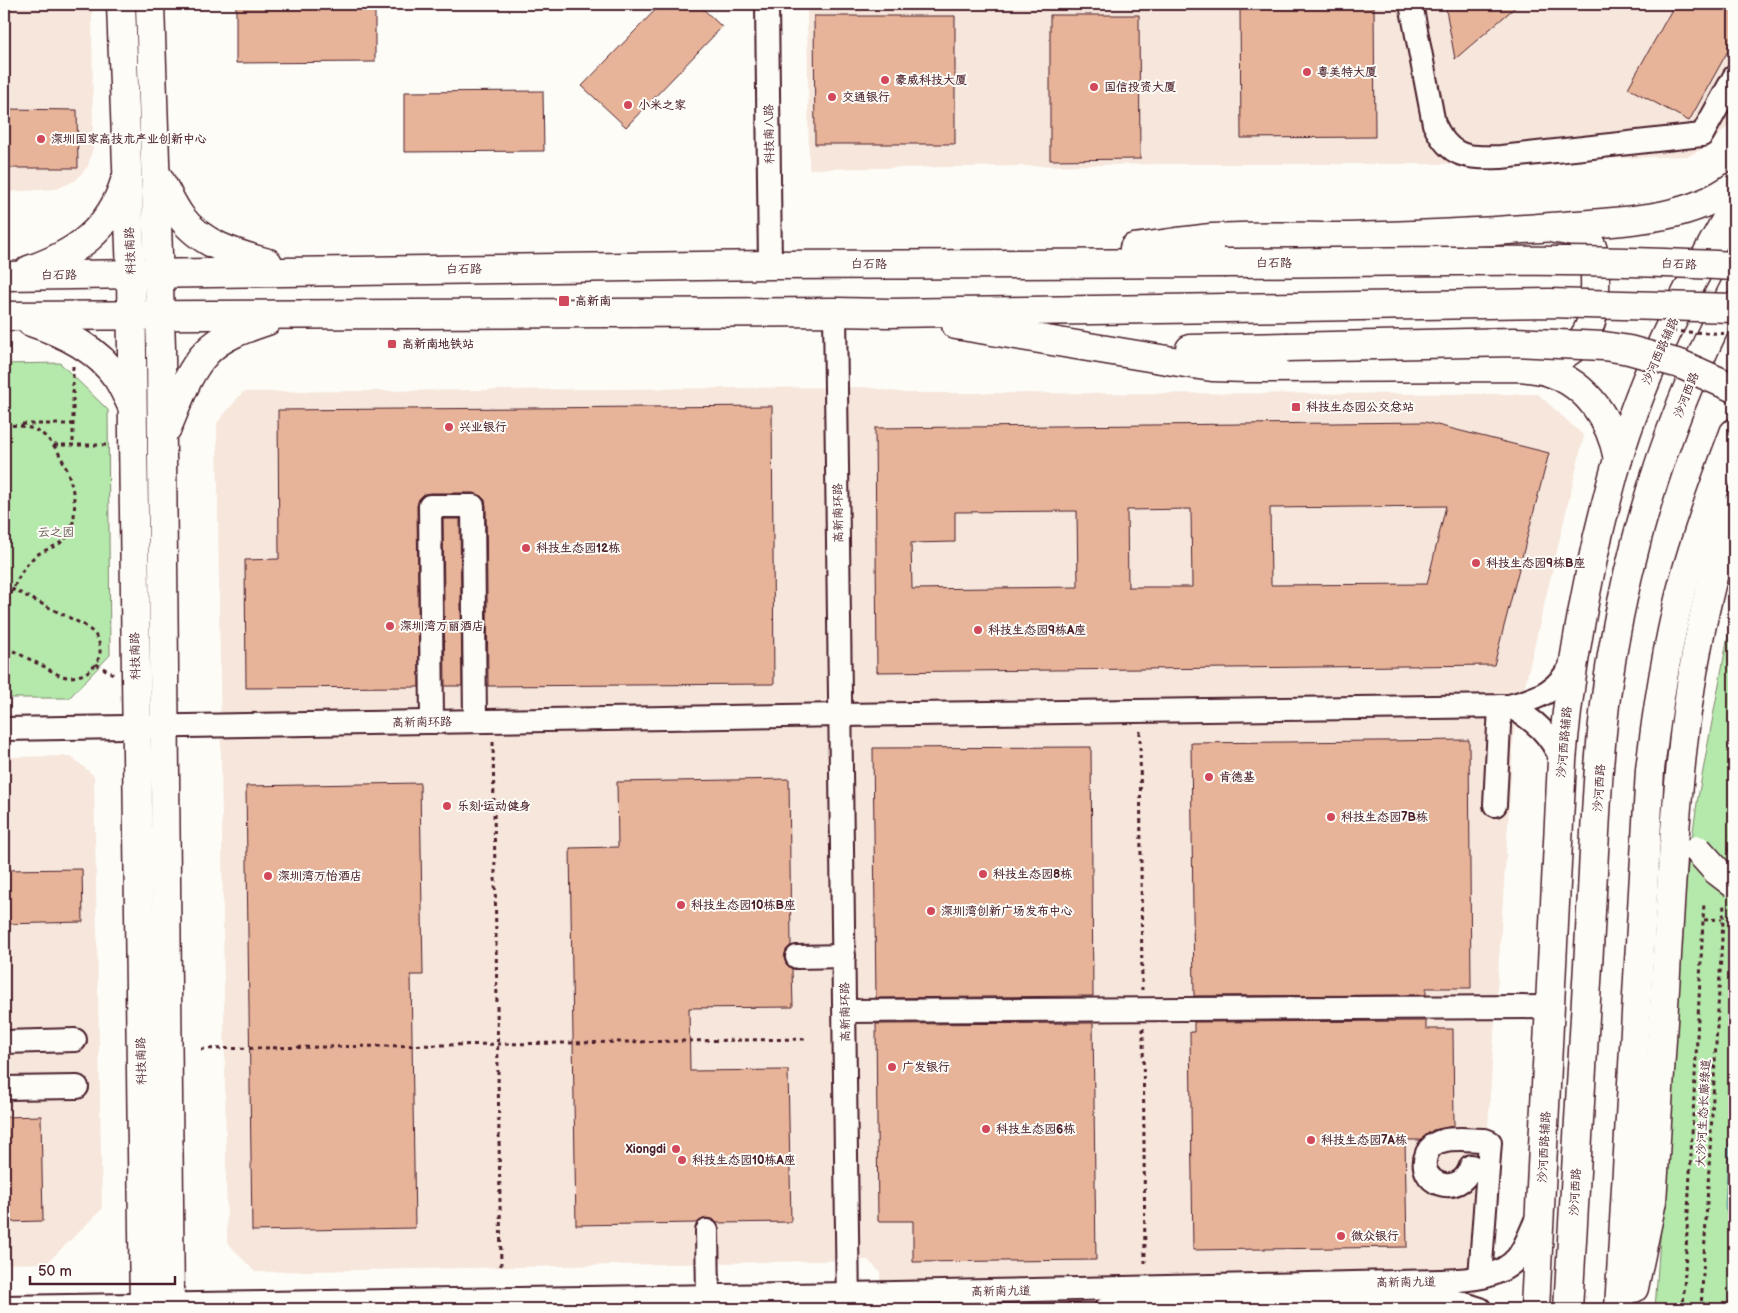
<svg xmlns="http://www.w3.org/2000/svg" width="1738" height="1313" font-family="'Balsamiq Sans','LXGW WenKai TC',sans-serif">
  <rect width="100%" height="100%" fill="#fdfcf7"/>
  <filter id="ink" filterUnits="userSpaceOnUse"><feTurbulence type="fractalNoise" baseFrequency=".02" numOctaves="2"/><feDisplacementMap in="SourceGraphic" scale="10" xChannelSelector="R" yChannelSelector="G"/><feConvolveMatrix kernelMatrix="1 2 1 2 8 2 1 2 1" color-interpolation-filters="sRGB"/></filter>
  <g filter="url(#ink)">
    <g fill="#f6e6db">
      <path d="M4,4H92L93,147L88,166L76,180L57,189L4,192Z"/>
      <path d="M807,4H1734V115L1728,126L1709,146L1688,156L1435,164H1162L809,169Z"/>
      <path d="M864,387L905,393L1538,394L1584,436L1514,732L1476,1309H881L880,1272L868,1260L255,1272L227,1242L217,423L243,392Z"/>
      <path d="M71,756L94,776L102,1209L47,1263L4,1264V757Z"/>
    </g>
    <g fill="#b4e9ab" stroke="#7f846b">
      <path d="M60,363L108,410L110,655L69,698H4V364Z"/>
      <path d="M1734,603V1309H1655L1685,888L1697,803Z"/>
    </g>
    <path fill="#7ed0d5" stroke="#698991" d="M1734,1054V1309H1729L1733,1238L1725,1206Z"/>
    <g fill="#e7b49a" stroke="#4a1f2b" fill-rule="evenodd">
      <path d="M236,4H375V62L236,63Z"/>
      <path d="M661,4H698L722,27L626,127L582,86Z"/>
      <path d="M1445,4H1519L1455,59Z"/>
      <path d="M1675,4H1734V40L1689,121L1628,88Z"/>
      <path d="M1374,7L1375,137L1241,138L1240,8Z"/>
      <path d="M1050,15H1139L1140,159L1050,160Z"/>
      <path d="M814,16H955V144H815Z"/>
      <path d="M543,91L544,151L404,152V92Z"/>
      <path d="M4,109L77,110L78,168H4Z"/>
      <path d="M772,406L774,684L488,686L486,506L485,500L480,495L473,493H430L424,494L419,499L417,506L419,687L246,688L245,560L279,559L278,410Z"/>
      <path d="M1425,422L1549,453L1494,665L877,672L875,428ZM1446,506L1427,584L1271,585L1270,508ZM1191,509L1192,587H1128L1127,510ZM1077,511L1078,587L912,589L911,543L955,542V512Z"/>
      <path d="M443,519H460L462,686H445Z"/>
      <path d="M1469,740L1471,988H1426V995L1194,996L1191,743Z"/>
      <path d="M1091,747L1093,996L876,998L873,748Z"/>
      <path d="M789,779L791,945L786,950L784,958L786,964L792,969L793,1007L689,1008L690,1071L788,1070L791,1222L717,1223L713,1219L706,1218L701,1220L697,1223L576,1225L570,848L618,847L617,782Z"/>
      <path d="M420,783L423,975H411L415,1228L252,1231L246,786Z"/>
      <path d="M82,869L83,922L4,924V870Z"/>
      <path d="M1426,1021V1029H1453L1454,1126L1433,1130L1420,1140H1405L1407,1247L1193,1250L1190,1032H1194V1022Z"/>
      <path d="M1093,1023L1096,1260L913,1262V1221H878L876,1024Z"/>
      <path d="M41,1116L43,1221L4,1222V1117Z"/>
    </g>
    <g fill="none" stroke-linecap="round" stroke-linejoin="round">
      <defs>
        <g id="minor">
          <path d="M767,4L770,265"/>
          <path d="M1411,4L1434,124C1450,158 1466,158 1501,157L1702,135L1734,77"/>
          <path d="M835,312L848,1308"/>
          <path d="M1509,706C1535,720 1550,734 1562,761"/>
          <path d="M432,722L430,506H473L475,721"/>
          <path d="M4,729L841,715L1509,706C1540,698 1558,691 1573,662"/>
          <path d="M1495,805L1500,706"/>
          <path d="M797,957L844,956"/>
          <path d="M845,1011L1550,1007"/>
          <path d="M4,1042L75,1040"/>
          <path d="M4,1088L77,1087"/>
          <path d="M1471,1166C1460,1201 1414,1183 1427,1153C1430,1147 1436,1142 1442,1141C1455,1137 1472,1140 1485,1140L1490,1142L1480,1277"/>
          <path d="M707,1231L708,1296"/>
          <path d="M4,1307L848,1294L1441,1281C1467,1280 1500,1279 1518,1257C1526,1246 1531,1231 1537,1218"/>
          <path d="M1106,1309L1440,1301L1458,1302L1480,1309"/>
        </g>
        <g id="major">
          <path d="M121,4L131,274L144,1309"/>
          <path d="M150,4L161,349L170,1309"/>
          <path d="M158,177C166,190 172,205 181,217C202,245 236,254 268,263"/>
          <path d="M1555,229C1568,230 1586,234 1592,247C1595,254 1595,266 1595,274C1596,309 1595,339 1560,357"/>
          <path d="M1134,248C1160,245 1186,240 1213,238C1258,235 1303,237 1349,237C1424,235 1500,232 1575,225C1628,221 1690,219 1734,186"/>
          <path d="M29,270C75,254 110,230 125,181"/>
          <path d="M4,276L770,265L1223,263"/>
          <path d="M4,316L835,312L889,313L1226,308"/>
          <path d="M31,322C64,333 98,349 118,379C123,387 127,396 131,404"/>
          <path d="M956,325L1179,362L1212,367L1248,368L1519,367C1529,368 1540,369 1549,372C1588,385 1611,421 1618,459"/>
          <path d="M1190,349L1286,347"/>
          <path d="M167,428C178,403 187,373 206,353C221,336 246,328 267,321"/>
          <path d="M1634,1288L1652,1201L1654,1172C1659,1089 1664,1006 1669,922C1677,783 1687,641 1734,508"/>
          <path d="M1535,1309L1562,761C1568,686 1581,613 1597,540C1607,499 1617,457 1632,417C1658,343 1695,273 1734,206"/>
          <path d="M1568,1309C1575,1189 1582,1068 1589,948C1595,850 1596,751 1612,655C1633,528 1675,402 1734,288"/>
          <path d="M1619,1309L1650,770C1657,709 1667,647 1682,587C1696,535 1715,483 1734,433"/>
        </g>
      </defs>
      <use href="#minor" stroke="#4a1f2b" stroke-width="26"/>
      <use href="#major" stroke="#4a1f2b" stroke-width="31"/>
      <g stroke="#4a1f2b" stroke-width="3" stroke-dasharray="4 4" stroke-linecap="butt">
        <path d="M73,366V445"/>
        <path d="M22,424H73"/>
        <path d="M4,425C16,425 30,426 41,433C66,450 84,506 69,533C62,548 42,548 32,559C20,570 11,594 4,609"/>
        <path d="M54,445H110"/>
        <path d="M4,585L84,625C89,629 95,633 97,638C109,661 84,682 62,676C56,674 50,670 45,667C31,660 17,653 4,646"/>
        <path d="M1732,653L1734,660"/>
        <path d="M96,664L113,674"/>
        <path d="M1140,731L1142,990"/>
        <path d="M493,742L501,1268"/>
        <path d="M1730,852L1734,821"/>
        <path d="M1704,920L1722,919"/>
        <path d="M1143,1028L1145,1263"/>
        <path d="M201,1049L805,1039"/>
        <path d="M1683,1309L1704,902"/>
        <path d="M1701,1309L1724,903"/>
      </g>
      <use href="#minor" stroke="#fdfcf7" stroke-width="22"/>
      <use href="#major" stroke="#fdfcf7" stroke-width="28"/>
      <defs>
        <g id="major-bridge">
          <path d="M1223,263C1393,262 1564,257 1734,266"/>
          <path d="M1226,308L1549,303L1734,308"/>
          <path d="M1286,347L1514,342L1604,346L1629,350L1680,364L1734,388"/>
          <path d="M1698,850L1717,871L1734,884"/>
        </g>
      </defs>
      <use href="#major-bridge" stroke="#4a1f2b" stroke-width="31" stroke-linecap="butt"/>
      <path stroke="#4a1f2b" stroke-width="3" stroke-dasharray="4 4" stroke-linecap="butt" d="M1664,331L1734,334"/>
      <use href="#major-bridge" stroke="#fdfcf7" stroke-width="28"/>
    </g>
  </g>
  <g fill="#d1495b" stroke="#fdfcf7" stroke-width="2">
    <circle cx="1307" cy="72" r="5"/>
    <circle cx="885" cy="80" r="5"/>
    <circle cx="1094" cy="87" r="5"/>
    <circle cx="832" cy="97" r="5"/>
    <circle cx="628" cy="105" r="5"/>
    <circle cx="41" cy="139" r="5"/>
    <rect x="558" y="295" width="12" height="12" rx="2.5"/>
    <rect x="387" y="339" width="10" height="10" rx="2.5"/>
    <rect x="1291" y="402" width="10" height="10" rx="2.5"/>
    <circle cx="449" cy="427" r="5"/>
    <circle cx="526" cy="548" r="5"/>
    <circle cx="1476" cy="563" r="5"/>
    <circle cx="390" cy="626" r="5"/>
    <circle cx="978" cy="630" r="5"/>
    <circle cx="1209" cy="777" r="5"/>
    <circle cx="447" cy="806" r="5"/>
    <circle cx="1331" cy="817" r="5"/>
    <circle cx="983" cy="874" r="5"/>
    <circle cx="268" cy="876" r="5"/>
    <circle cx="681" cy="905" r="5"/>
    <circle cx="931" cy="911" r="5"/>
    <circle cx="892" cy="1067" r="5"/>
    <circle cx="986" cy="1129" r="5"/>
    <circle cx="1311" cy="1140" r="5"/>
    <circle cx="676" cy="1149" r="5"/>
    <circle cx="682" cy="1160" r="5"/>
    <circle cx="1341" cy="1236" r="5"/>
  </g>
  <g text-anchor="middle" stroke-width="4" stroke-linejoin="round" paint-order="stroke">
    <g font-size="12" font-weight="bold" fill="#4a1f2b" stroke="#fdfcf7" text-anchor="start">
      <text x="1317" y="76">粤美特大厦</text>
      <text x="895" y="84">豪威科技大厦</text>
      <text x="1104" y="91">国信投资大厦</text>
      <text x="842" y="101">交通银行</text>
      <text x="638" y="109">小米之家</text>
      <text x="51" y="143">深圳国家高技术产业创新中心</text>
      <text x="575" y="305">高新南</text>
      <text x="402" y="348">高新南地铁站</text>
      <text x="1306" y="411">科技生态园公交总站</text>
      <text x="459" y="431">兴业银行</text>
      <text x="536" y="552">科技生态园12栋</text>
      <text x="1486" y="567">科技生态园9栋B座</text>
      <text x="400" y="630">深圳湾万丽酒店</text>
      <text x="988" y="634">科技生态园9栋A座</text>
      <text x="1219" y="781">肯德基</text>
      <text x="457" y="810">乐刻·运动健身</text>
      <text x="1341" y="821">科技生态园7B栋</text>
      <text x="993" y="878">科技生态园8栋</text>
      <text x="278" y="880">深圳湾万怡酒店</text>
      <text x="691" y="909">科技生态园10栋B座</text>
      <text x="941" y="915">深圳湾创新广场发布中心</text>
      <text x="902" y="1071">广发银行</text>
      <text x="996" y="1133">科技生态园6栋</text>
      <text x="1321" y="1144">科技生态园7A栋</text>
      <text x="666" y="1153" text-anchor="end">Xiongdi</text>
      <text x="692" y="1164">科技生态园10栋A座</text>
      <text x="1351" y="1240">微众银行</text>
    </g>
    <g font-size="12" fill="#4a1f2b" stroke="#fdfcf7">
      <text transform="translate(769 134) rotate(-91)" y="4">科技南八路</text>
      <text transform="translate(130 251) rotate(-92)" y="4">科技南路</text>
      <text x="1274" y="267">白石路</text>
      <text x="869" y="268">白石路</text>
      <text transform="translate(1679 264) rotate(2)" y="4">白石路</text>
      <text transform="translate(464 269) rotate(-1)" y="4">白石路</text>
      <text transform="translate(59 275) rotate(-1)" y="4">白石路</text>
      <text transform="translate(1660 351) rotate(-66)" y="4">沙河西路辅路</text>
      <text transform="translate(1686 395) rotate(-68)" y="4">沙河西路</text>
      <text transform="translate(838 513) rotate(-91)" y="4">高新南环路</text>
      <text transform="translate(135 656) rotate(-91)" y="4">科技南路</text>
      <text transform="translate(422 722) rotate(-1)" y="4">高新南环路</text>
      <text transform="translate(1564 742) rotate(-85)" y="4">沙河西路辅路</text>
      <text transform="translate(1599 788) rotate(-86)" y="4">沙河西路</text>
      <text transform="translate(845 1012) rotate(-91)" y="4">高新南环路</text>
      <text transform="translate(141 1061) rotate(-91)" y="4">科技南路</text>
      <text transform="translate(1703 1113) rotate(-87)" y="4">大沙河生态长廊绿道</text>
      <text transform="translate(1544 1147) rotate(-87)" y="4">沙河西路辅路</text>
      <text transform="translate(1575 1192) rotate(-87)" y="4">沙河西路</text>
      <text transform="translate(1406 1282) rotate(-1)" y="4">高新南九道</text>
      <text transform="translate(1001 1291) rotate(-1)" y="4">高新南九道</text>
    </g>
    <g font-size="12" fill="#64524b" stroke="#fdfcf7">
      <text x="56" y="536">云之园</text>
    </g>
  </g>
  <rect width="1738" height="1313" fill="none" stroke="#fdfcf7" stroke-width="20"/>
  <rect x="10" y="10" width="1718" height="1293" fill="none" stroke="#4a1f2b" stroke-width="2" filter="url(#ink)"/>
  <path d="M30 1276v8h145v-8" fill="none" stroke="#4a1f2b" stroke-width="2.5"/>
  <text x="38" y="1276" font-size="15" fill="#4a1f2b" stroke="#fdfcf7" stroke-width="4" paint-order="stroke">50 m</text>
</svg>
